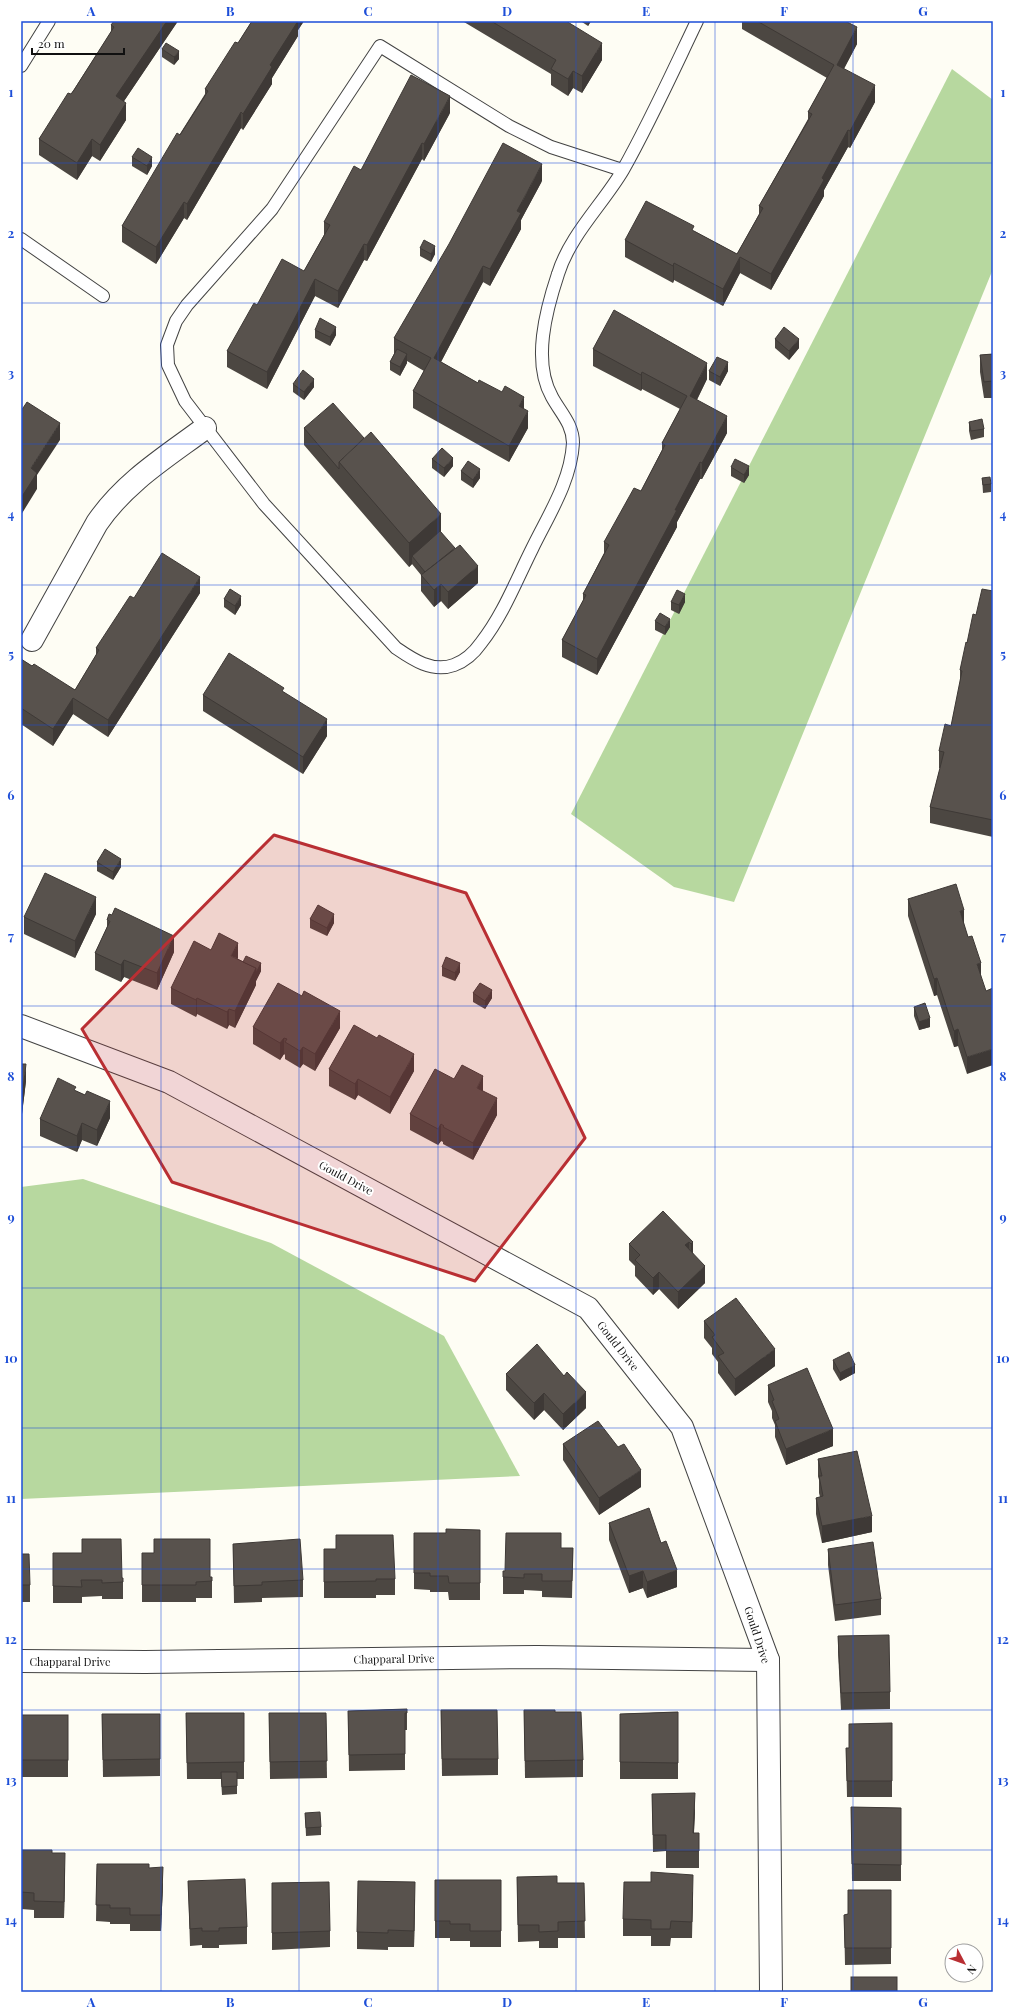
<svg xmlns="http://www.w3.org/2000/svg" width="1014" height="2013" font-family="'Playfair Display',serif">
  <rect width="100%" height="100%" fill="#fefdf4"/>
  <g fill="#b7d89f">
    <path d="M952,69L993,100V269L734,902L674,887L571,814Z"/>
    <path d="M83,1179L271,1243L444,1336L520,1476L21,1499V1187Z"/>
  </g>
  <g fill="none" stroke-linecap="round" stroke-linejoin="round">
    <defs>
      <g id="lane">
        <path d="M21,66L49,21"/>
        <path d="M622,170L551,147L509,126L380,46L272,209L187,305L176,321L167,345L168,365L185,401L264,504L396,648C412,659 432,673 454,665C465,661 474,653 481,643C503,615 516,581 532,549C548,516 571,481 573,443C573,424 560,412 552,397C532,362 546,310 558,274C570,235 603,204 623,170C650,122 673,71 697,21"/>
        <path d="M21,239L103,296"/>
      </g>
      <g id="street">
        <path d="M32,640L97,523C125,482 166,457 205,428"/>
        <path d="M21,1026L169,1082L588,1308L682,1427L768,1660L771,1992"/>
        <path d="M21,1661L145,1662L537,1657L768,1660"/>
      </g>
    </defs>
    <use href="#lane" stroke="#434343" stroke-width="14"/>
    <use href="#street" stroke="#434343" stroke-width="24"/>
    <use href="#lane" stroke="#fff" stroke-width="12"/>
    <use href="#street" stroke="#fff" stroke-width="22"/>
  </g>
  <g fill="#4c4742">
    <path d="M114,21H178L124,101L126,120L100,161L92,156L77,180L39,155V139L71,94L111,32V25Z"/>
    <path d="M252,21H304L298,30V36L272,78V84L243,130L241,128L187,220L184,218L156,264L122,242V226L205,94V89L238,43Z"/>
    <path d="M464,21H566L602,60L582,93L573,88L568,96L551,85V74L464,22Z"/>
    <path d="M582,21H591L588,26L582,22Z"/>
    <path d="M742,21H845L857,44L844,69L875,102L850,148L848,147L824,190V196L771,290L740,273L723,306L674,280L673,283L625,257V240L694,231L737,254L759,214V206L808,119V112L827,78L742,29Z"/>
    <path d="M162,49L179,59L174,65L162,57Z"/>
    <path d="M450,113L424,161L422,159L367,261L364,260L338,308L315,296L267,389L227,367V351L257,305L304,271L324,235V222L361,170Z"/>
    <path d="M132,157L152,166L147,175L132,166Z"/>
    <path d="M542,181L521,220V229L490,286L483,282L441,362L524,409L528,428L509,462L413,408V391L424,371L407,361V363L400,376L390,370V362L394,354V338Z"/>
    <path d="M420,248L435,254L431,262L420,256Z"/>
    <path d="M315,330L336,335L330,346L315,338Z"/>
    <path d="M775,339L799,348L789,360L775,348Z"/>
    <path d="M593,349L707,379L697,400L727,433L702,479H700L677,522V527L597,675L562,657V640L583,601V594L604,553V542L641,491L662,450V443L680,409L642,389L641,391L593,366Z"/>
    <path d="M993,354V411L992,398H984L980,372V355Z"/>
    <path d="M709,371H728L720,386L709,380Z"/>
    <path d="M293,384L314,387L304,400L293,392Z"/>
    <path d="M969,422L984,429V437L971,440L969,431Z"/>
    <path d="M304,428L441,532L478,583L448,609L441,601L434,607L421,591V575L412,564L409,567L304,445Z"/>
    <path d="M432,459L453,466L444,477L432,468Z"/>
    <path d="M731,467L749,475L744,483L731,476Z"/>
    <path d="M461,471L480,478L473,488L461,480Z"/>
    <path d="M982,478L991,484V492L983,493Z"/>
    <path d="M993,591V837L930,823V807L940,768H939V751L951,726L960,684V670L967,643L976,615Z"/>
    <path d="M200,593L108,737L73,714L53,746L21,724V659L32,666L75,690L96,655V648L134,598Z"/>
    <path d="M224,599L241,605L235,615L224,607Z"/>
    <path d="M671,602H685L679,614L671,610Z"/>
    <path d="M655,621L670,627L665,635L655,630Z"/>
    <path d="M284,692L327,736L303,774L203,711V695Z"/>
    <path d="M97,862L121,867L113,880L97,871Z"/>
    <path d="M908,899L964,925L968,937L967,1074L958,1046L954,1047L937,995L934,996L908,916Z"/>
    <path d="M96,914L75,958L24,934V917Z"/>
    <path d="M310,919L334,923L327,936L310,928Z"/>
    <path d="M107,920L174,952L157,990L124,977L121,982L95,970V953L107,927Z"/>
    <path d="M211,950L238,959L261,971L256,981V985L235,1028L229,1025L227,1029L197,1014L196,1017L171,1004V988Z"/>
    <path d="M442,967L460,972L455,981L442,976Z"/>
    <path d="M473,993L492,998L485,1009L473,1002Z"/>
    <path d="M914,1007L930,1027L919,1030L914,1016Z"/>
    <path d="M253,1027L340,1028L315,1071L303,1064L300,1068L285,1059V1055L284,1054L280,1060L253,1044Z"/>
    <path d="M21,1064L26,1081L22,1114H21Z"/>
    <path d="M329,1069L414,1071L390,1114L358,1095L355,1100L329,1086Z"/>
    <path d="M454,1079L483,1091L497,1115L473,1160L443,1144V1142L441,1141L438,1145L410,1130V1114Z"/>
    <path d="M76,1091L85,1095L110,1118L97,1146L82,1140L77,1152L40,1136V1119Z"/>
    <path d="M693,1242V1253L705,1283L678,1309L659,1289L653,1295L635,1276V1266L629,1260V1244Z"/>
    <path d="M704,1321L775,1366L735,1396L718,1373V1362L712,1354V1348L704,1338Z"/>
    <path d="M833,1360L855,1373L840,1381L833,1369Z"/>
    <path d="M506,1374L586,1408L563,1430L544,1410L534,1420L506,1390Z"/>
    <path d="M768,1385L833,1446L786,1465L775,1437V1425L772,1418V1411L768,1402Z"/>
    <path d="M563,1444L641,1487L599,1515L563,1460Z"/>
    <path d="M818,1459L872,1532L822,1543L816,1514V1498L820,1497L819,1493V1480L818,1476Z"/>
    <path d="M609,1523L661,1543L677,1587L647,1598L643,1588L629,1593L609,1540Z"/>
    <path d="M480,1530V1600H449L448,1592H430V1590L414,1589V1533H446Z"/>
    <path d="M336,1535L395,1579V1595H376V1598H324V1549H336Z"/>
    <path d="M233,1544L303,1580V1597L262,1598V1602L234,1603Z"/>
    <path d="M561,1548H573L572,1598L542,1597V1591L524,1590V1594H503V1571H505Z"/>
    <path d="M828,1549L881,1599V1615L835,1621L828,1565Z"/>
    <path d="M53,1553L122,1578H123V1599H102V1596L82,1597V1603H53Z"/>
    <path d="M142,1553L210,1577H212V1598H196V1602H142Z"/>
    <path d="M21,1554L30,1585V1602H21Z"/>
    <path d="M838,1636L890,1692V1709L841,1710L838,1652Z"/>
    <path d="M407,1709V1730H405V1770L349,1771L348,1711Z"/>
    <path d="M441,1710L498,1759V1775L442,1776Z"/>
    <path d="M524,1710L555,1712L583,1760V1777L525,1778Z"/>
    <path d="M678,1712V1779H620V1714Z"/>
    <path d="M186,1713H244V1779H237V1794L222,1795L221,1779H187Z"/>
    <path d="M269,1713H326L327,1778L270,1779Z"/>
    <path d="M102,1714L160,1759V1776L103,1777Z"/>
    <rect x="21" y="1715" width="47" height="62"/>
    <path d="M892,1723V1797H847L846,1748H849Z"/>
    <path d="M652,1794L695,1810L694,1833H699V1868H666V1851L653,1852Z"/>
    <path d="M851,1807L901,1808V1881H852Z"/>
    <path d="M305,1813L321,1827V1835L306,1836Z"/>
    <path d="M21,1850L52,1853L65,1869L64,1918H34V1910L21,1909Z"/>
    <path d="M97,1864L149,1868L163,1884L161,1931H130V1924H110V1922L96,1921Z"/>
    <path d="M517,1877L557,1883H584L585,1938H558V1948H539V1941L518,1942Z"/>
    <path d="M435,1880H501V1947H470V1941H450V1938H435Z"/>
    <path d="M188,1881L247,1927V1944L219,1945V1948H202V1945L190,1946Z"/>
    <path d="M891,1890V1964L845,1965L844,1915L848,1914Z"/>
    <path d="M693,1892L692,1938H671L670,1946H651V1936H623V1919Z"/>
    <path d="M272,1899L330,1931V1947L272,1950Z"/>
    <path d="M415,1899L414,1947H388V1950L357,1949V1932Z"/>
  </g>
  <g fill="#3e3936">
    <path d="M167,21H178L116,113V96Z"/>
    <path d="M296,21H304L298,30V36L272,78V84L243,130V114L270,65Z"/>
    <path d="M588,21H591L588,26Z"/>
    <path d="M857,27V44L837,81V65Z"/>
    <path d="M602,43V60L582,93V76Z"/>
    <path d="M179,51V59L174,65V57Z"/>
    <path d="M573,71V88L568,96V79Z"/>
    <path d="M875,85V102L850,148V131Z"/>
    <path d="M450,96V113L424,161V144Z"/>
    <path d="M126,103V120L100,161V145Z"/>
    <path d="M241,112V128L187,220V204Z"/>
    <path d="M848,130V147L824,190V196L771,290V274L822,178Z"/>
    <path d="M92,139V156L77,180V163Z"/>
    <path d="M422,143V159L367,261V245Z"/>
    <path d="M152,157V166L147,175V166Z"/>
    <path d="M542,164V181L521,220V229L490,286V269L517,211Z"/>
    <path d="M184,202V218L156,264V247Z"/>
    <path d="M364,244V260L338,308V291Z"/>
    <path d="M435,246V254L431,262V254Z"/>
    <path d="M740,257V273L723,306V289Z"/>
    <path d="M674,263V280L673,283V266Z"/>
    <path d="M483,266V282L434,375V358Z"/>
    <path d="M315,279V296L267,389V372Z"/>
    <path d="M336,327V335L330,346V337Z"/>
    <path d="M799,339V348L789,360V351Z"/>
    <path d="M407,354V363L400,376V367Z"/>
    <path d="M728,362V371L720,386V377Z"/>
    <path d="M707,363V379L690,413V396Z"/>
    <path d="M642,372V389L641,391V375Z"/>
    <path d="M314,379V387L304,400V392Z"/>
    <path d="M524,397V414L519,406Z"/>
    <path d="M528,411V428L509,462V446Z"/>
    <path d="M727,416V433L702,479V463Z"/>
    <path d="M60,423V440L37,475V489L21,515V498L31,468Z"/>
    <path d="M453,458V466L444,477V468Z"/>
    <path d="M700,462V479L677,522V527L597,675V659Z"/>
    <path d="M749,466V475L744,483V475Z"/>
    <path d="M480,469V478L473,488V480Z"/>
    <path d="M441,514V538L412,556V564L409,567V543Z"/>
    <path d="M478,566V583L448,609V592Z"/>
    <path d="M200,577V593L108,737V720Z"/>
    <path d="M441,584V601L434,607V590Z"/>
    <path d="M685,594V602L679,614V605Z"/>
    <path d="M241,596V605L235,615V606Z"/>
    <path d="M670,619V627L665,635V627Z"/>
    <path d="M73,698V714L53,746V729Z"/>
    <path d="M327,719V736L303,774V757Z"/>
    <path d="M121,859V867L113,880V872Z"/>
    <path d="M96,897V914L75,958V941Z"/>
    <path d="M964,910V927L960,911Z"/>
    <path d="M334,914V923L327,936V928Z"/>
    <path d="M174,936V952L157,990V973Z"/>
    <path d="M238,943V959L231,956Z"/>
    <path d="M124,960V977L121,982V965Z"/>
    <path d="M261,963V971L256,981V985L235,1028V1011L256,968Z"/>
    <path d="M460,963V972L455,981V973Z"/>
    <path d="M981,963V980L977,964Z"/>
    <path d="M937,978V995L934,996V979Z"/>
    <path d="M492,990V998L485,1009V1001Z"/>
    <path d="M197,998V1014L196,1017V1000Z"/>
    <path d="M229,1009V1025L227,1029V1012Z"/>
    <path d="M340,1011V1028L315,1071V1054Z"/>
    <path d="M930,1018V1027L919,1030V1022Z"/>
    <path d="M958,1029V1046L954,1047V1031Z"/>
    <path d="M284,1038V1054L280,1060V1043Z"/>
    <path d="M303,1047V1064L300,1068V1051Z"/>
    <path d="M993,1049V1065L967,1074V1057Z"/>
    <path d="M414,1054V1071L390,1114V1097Z"/>
    <path d="M26,1064V1081L22,1114V1098Z"/>
    <path d="M483,1076V1093L477,1088Z"/>
    <path d="M358,1079V1095L355,1100V1084Z"/>
    <path d="M497,1098V1115L473,1160V1143Z"/>
    <path d="M110,1101V1118L97,1146V1130Z"/>
    <path d="M82,1123V1140L77,1152V1136Z"/>
    <path d="M441,1124V1141L438,1145V1129Z"/>
    <path d="M689,1242V1259L685,1245Z"/>
    <path d="M693,1242V1258L691,1261V1244Z"/>
    <path d="M705,1266V1283L678,1309V1292Z"/>
    <path d="M659,1272V1289L653,1295V1278Z"/>
    <path d="M775,1349V1366L735,1396V1379Z"/>
    <path d="M855,1365V1373L840,1381V1373Z"/>
    <path d="M586,1392V1408L563,1430V1414Z"/>
    <path d="M544,1393V1410L534,1420V1403Z"/>
    <path d="M833,1429V1446L786,1465V1449Z"/>
    <path d="M641,1470V1487L599,1515V1498Z"/>
    <path d="M872,1516V1532L822,1543V1526Z"/>
    <path d="M677,1570V1587L647,1598V1582Z"/>
    <path d="M643,1571V1588L629,1593V1576Z"/>
    <path d="M695,1793V1810L693,1850V1833Z"/>
    <path d="M65,1853V1869L64,1918V1902Z"/>
    <path d="M163,1867V1884L161,1931V1915Z"/>
    <path d="M415,1882V1899L414,1947V1931Z"/>
  </g>
  <g fill="#58524d" stroke="#3e3936">
    <path d="M114,21H167L116,96L126,103L100,145L92,139L77,163L39,139L68,93L71,94L74,90L114,27L111,25Z"/>
    <path d="M252,21H298L270,65L272,67L243,114L241,112L187,204L184,202L156,247L122,226L177,133L180,135L208,91L205,89L235,42L238,43Z"/>
    <path d="M491,21H566L602,43L582,76L573,71L568,79L551,69L556,60Z"/>
    <path d="M757,21H845L857,27L837,65L875,85L850,131L848,130L822,178L824,180L771,274L740,257L723,289L674,263L673,266L625,240L646,201L694,226L692,230L737,254L763,208L759,206L812,114L808,112L834,65Z"/>
    <path d="M166,43L179,51L174,57L162,49Z"/>
    <path d="M411,75L450,96L424,144L422,143L367,245L364,244L338,291L315,279L267,372L227,351L254,303L257,305L282,259L304,271L330,225L324,222L354,166L361,170Z"/>
    <path d="M503,143L542,164L517,211L521,213L490,269L483,266L434,358L478,383L479,380L502,392L505,386L524,397L519,406L528,411L509,446L413,391L431,358L394,338L449,244Z"/>
    <path d="M138,148L152,157L147,166L132,157Z"/>
    <path d="M424,240L435,246L431,254L420,248Z"/>
    <path d="M614,310L707,363L690,396L727,416L702,463L700,462L675,510H677L597,659L562,640L586,595L583,594L609,545L604,542L634,488L641,491L665,445L662,443L687,396L642,372L641,375L593,349Z"/>
    <path d="M320,318L336,327L330,337L315,330Z"/>
    <path d="M784,327L799,339L789,351L775,339Z"/>
    <path d="M397,349L407,354L400,367L390,362Z"/>
    <path d="M993,354V394L992,381L984,382L980,355Z"/>
    <path d="M717,357L728,362L720,377L709,371Z"/>
    <path d="M303,370L314,379L304,392L293,384Z"/>
    <path d="M27,402L60,423L31,468L37,473L21,498V411Z"/>
    <path d="M333,403L364,438L339,462V469L304,428Z"/>
    <path d="M982,419L984,429L971,431L969,422Z"/>
    <path d="M371,432L441,514L409,543L339,462Z"/>
    <path d="M442,448L453,458L444,468L432,459Z"/>
    <path d="M735,459L749,466L744,475L731,467Z"/>
    <path d="M468,461L480,469L473,480L461,471Z"/>
    <path d="M990,477L991,484L983,485L982,478Z"/>
    <path d="M440,531L455,548L425,572L412,556Z"/>
    <path d="M460,545L478,566L448,592L441,584L434,590L421,575Z"/>
    <path d="M162,553L200,577L108,720L73,698L53,729L21,708V659L32,666L34,664L75,690L99,650L96,648L130,596L134,598Z"/>
    <path d="M230,589L241,596L235,606L224,599Z"/>
    <path d="M982,589L993,591V820L930,807L944,752L939,751L945,724L951,726L962,671L960,670L966,642L967,643L973,614L976,615Z"/>
    <path d="M677,590L685,594L679,605L671,602Z"/>
    <path d="M660,613L670,619L665,627L655,621Z"/>
    <path d="M229,653L284,688L282,691L327,719L303,757L203,695Z"/>
    <path d="M105,849L121,859L113,872L97,862Z"/>
    <path d="M45,873L96,897L75,941L24,917Z"/>
    <path d="M956,884L964,910L960,911L968,937L972,936L981,963L977,964L986,991L993,988V1049L967,1057L958,1029L954,1031L937,978L934,979L908,899Z"/>
    <path d="M318,905L334,914L327,928L310,919Z"/>
    <path d="M115,908L174,936L157,973L124,960L121,965L95,953L110,921L107,920L109,914L112,915Z"/>
    <path d="M219,933L238,943L231,956L256,968L235,1011L229,1009L227,1012L197,998L196,1000L171,988L194,941L211,950Z"/>
    <path d="M246,956L261,963L256,973V968L243,962Z"/>
    <path d="M446,957L460,963L455,973L442,967Z"/>
    <path d="M278,983L302,996L304,991L340,1011L315,1054L303,1047L300,1051L285,1042L287,1039L284,1038L280,1043L253,1027Z"/>
    <path d="M480,983L492,990L485,1001L473,993Z"/>
    <path d="M925,1003L930,1018L919,1022L914,1007Z"/>
    <path d="M354,1025L377,1038L379,1035L414,1054L390,1097L358,1079L355,1084L329,1069Z"/>
    <path d="M21,1064H26L22,1098L21,1097Z"/>
    <path d="M462,1065L483,1076L477,1088L497,1098L473,1143L443,1127L444,1126L441,1124L438,1129L410,1114L435,1069L454,1079Z"/>
    <path d="M58,1078L76,1087L74,1090L85,1095L87,1091L110,1101L97,1130L82,1123L77,1136L40,1119Z"/>
    <path d="M663,1211L693,1242L691,1244L689,1242L685,1245L705,1266L678,1292L659,1272L653,1278L635,1260L640,1255L629,1244Z"/>
    <path d="M736,1298L775,1349L735,1379L718,1356L724,1353L712,1337L715,1335L704,1321Z"/>
    <path d="M537,1344L564,1376L567,1372L586,1392L563,1414L544,1393L534,1403L506,1374Z"/>
    <path d="M849,1352L855,1365L840,1373L833,1360Z"/>
    <path d="M807,1368L833,1429L786,1449L775,1421L779,1419L772,1401L774,1400L768,1385Z"/>
    <path d="M598,1421L618,1447L624,1444L641,1470L599,1498L563,1444Z"/>
    <path d="M857,1451L872,1516L822,1526L816,1498L823,1496L819,1476H822L818,1459Z"/>
    <path d="M649,1508L661,1543L666,1541L677,1570L647,1582L643,1571L629,1576L609,1523Z"/>
    <path d="M446,1529L480,1530V1583H449L448,1576H430V1573H414V1533H446Z"/>
    <path d="M506,1533H561V1548H573L572,1581H542V1574H524V1578L503,1577V1571H505Z"/>
    <path d="M336,1535H393L395,1579H376V1581L324,1582V1549H336Z"/>
    <path d="M82,1539H121L122,1578H123V1582L102,1583V1580H81L82,1587L53,1586V1553H82Z"/>
    <path d="M154,1539H210V1577H212V1581L196,1582V1585H142V1553H154Z"/>
    <path d="M300,1539L303,1580L262,1582V1585L234,1586L233,1544Z"/>
    <path d="M873,1542L881,1599L835,1605L828,1549Z"/>
    <path d="M21,1554H29L30,1585H21Z"/>
    <path d="M889,1635L890,1692L841,1693L838,1636Z"/>
    <path d="M407,1709V1713H405V1754L349,1755L348,1711Z"/>
    <path d="M441,1710H497L498,1759H442Z"/>
    <path d="M524,1710H555V1712H581L583,1760L525,1761Z"/>
    <path d="M678,1712V1763L620,1762V1714Z"/>
    <path d="M186,1713H244V1762L187,1763Z"/>
    <path d="M269,1713H326L327,1761L270,1762Z"/>
    <path d="M102,1714H160V1759L103,1760Z"/>
    <rect x="21" y="1715" width="47" height="45"/>
    <path d="M892,1723V1781H847L846,1748H849V1724Z"/>
    <path d="M221,1772H237V1786L222,1787Z"/>
    <path d="M695,1793L693,1833H699V1851H666V1835H653L652,1794Z"/>
    <path d="M851,1807L901,1808V1865L852,1864Z"/>
    <path d="M320,1812L321,1827L306,1828L305,1813Z"/>
    <path d="M21,1850H52V1853H65L64,1902L34,1901V1893L21,1892Z"/>
    <path d="M97,1864H149V1868L163,1867L161,1915H130V1908H110V1905H96Z"/>
    <path d="M651,1872L693,1875L692,1922L671,1921L670,1929H651V1920L623,1919L624,1882H651Z"/>
    <path d="M557,1876V1883H584L585,1921L558,1922V1931L539,1932V1925H518L517,1877Z"/>
    <path d="M245,1879L247,1927L219,1928V1931H202V1928L190,1929L188,1881Z"/>
    <path d="M435,1880H501V1931H470V1924H450V1921H435Z"/>
    <path d="M358,1881L415,1882L414,1931L388,1930V1933L357,1932Z"/>
    <path d="M329,1882L330,1931L272,1933V1883Z"/>
    <path d="M848,1890H891V1948H845L844,1915L848,1914Z"/>
    <rect x="851" y="1977" width="46" height="15"/>
  </g>
  <path fill="#b92f33" fill-opacity="0.2" stroke="#b92f33" stroke-width="3" stroke-linejoin="round" d="M274,835L466,893L585,1138L475,1281L172,1182L82,1029Z"/>
  <path fill="none" stroke="#1d4ed8" stroke-width="1" stroke-opacity="0.55" d="M161,21V1992M299,21V1992M438,21V1992M576,21V1992M715,21V1992M853,21V1992M21,163H993M21,303H993M21,444H993M21,585H993M21,725H993M21,866H993M21,1006H993M21,1147H993M21,1288H993M21,1428H993M21,1569H993M21,1710H993M21,1850H993"/>
  <g text-anchor="middle" stroke-width="4" stroke-linejoin="round" paint-order="stroke">
    <g font-size="11" fill="#101010" stroke="#fff">
      <text transform="translate(346 1178) rotate(28)" y="4">Gould Drive</text>
      <text transform="translate(618 1346) rotate(52)" y="4">Gould Drive</text>
      <text transform="translate(757 1635) rotate(72)" y="4">Gould Drive</text>
      <text transform="translate(394 1659) rotate(-1)" y="4">Chapparal Drive</text>
      <text x="70" y="1666">Chapparal Drive</text>
    </g>
  </g>
  <rect width="1014" height="2013" fill="none" stroke="#ffffff" stroke-width="44"/>
  <g transform="translate(964 1963) rotate(131)"><circle r="19" fill="#ffffff" stroke="#9f9f9f"/>
  <path d="M0-3L7 15L0 10L-7 15Z" fill="#b92f33"/>
  <text y="-6" font-size="11" font-weight="bold" text-anchor="middle" fill="#101010">N</text>
  </g>
  <path d="M32 48v6h92v-6" fill="none" stroke="#101010" stroke-width="2"/>
  <text x="38" y="48" font-size="12" fill="#101010" stroke="#ffffff" stroke-width="3" paint-order="stroke">20 m</text>
  <rect x="22" y="22" width="970" height="1969" fill="none" stroke="#1d4ed8" stroke-width="1.5"/>
  <g font-size="13" text-anchor="middle" font-weight="bold" fill="#1d4ed8">
    <text x="91" y="16">A</text>
    <text x="230" y="16">B</text>
    <text x="368" y="16">C</text>
    <text x="507" y="16">D</text>
    <text x="646" y="16">E</text>
    <text x="784" y="16">F</text>
    <text x="923" y="16">G</text>
    <text x="11" y="97">1</text>
    <text x="1003" y="97">1</text>
    <text x="11" y="238">2</text>
    <text x="1003" y="238">2</text>
    <text x="11" y="378">3</text>
    <text x="1003" y="378">3</text>
    <text x="11" y="519">4</text>
    <text x="1003" y="519">4</text>
    <text x="11" y="659">5</text>
    <text x="1003" y="659">5</text>
    <text x="11" y="800">6</text>
    <text x="1003" y="800">6</text>
    <text x="11" y="941">7</text>
    <text x="1003" y="941">7</text>
    <text x="11" y="1081">8</text>
    <text x="1003" y="1081">8</text>
    <text x="11" y="1222">9</text>
    <text x="1003" y="1222">9</text>
    <text x="11" y="1363">10</text>
    <text x="1003" y="1363">10</text>
    <text x="11" y="1503">11</text>
    <text x="1003" y="1503">11</text>
    <text x="11" y="1644">12</text>
    <text x="1003" y="1644">12</text>
    <text x="11" y="1785">13</text>
    <text x="1003" y="1785">13</text>
    <text x="11" y="1925">14</text>
    <text x="1003" y="1925">14</text>
    <text x="91" y="2007">A</text>
    <text x="230" y="2007">B</text>
    <text x="368" y="2007">C</text>
    <text x="507" y="2007">D</text>
    <text x="646" y="2007">E</text>
    <text x="784" y="2007">F</text>
    <text x="923" y="2007">G</text>
  </g>
</svg>
